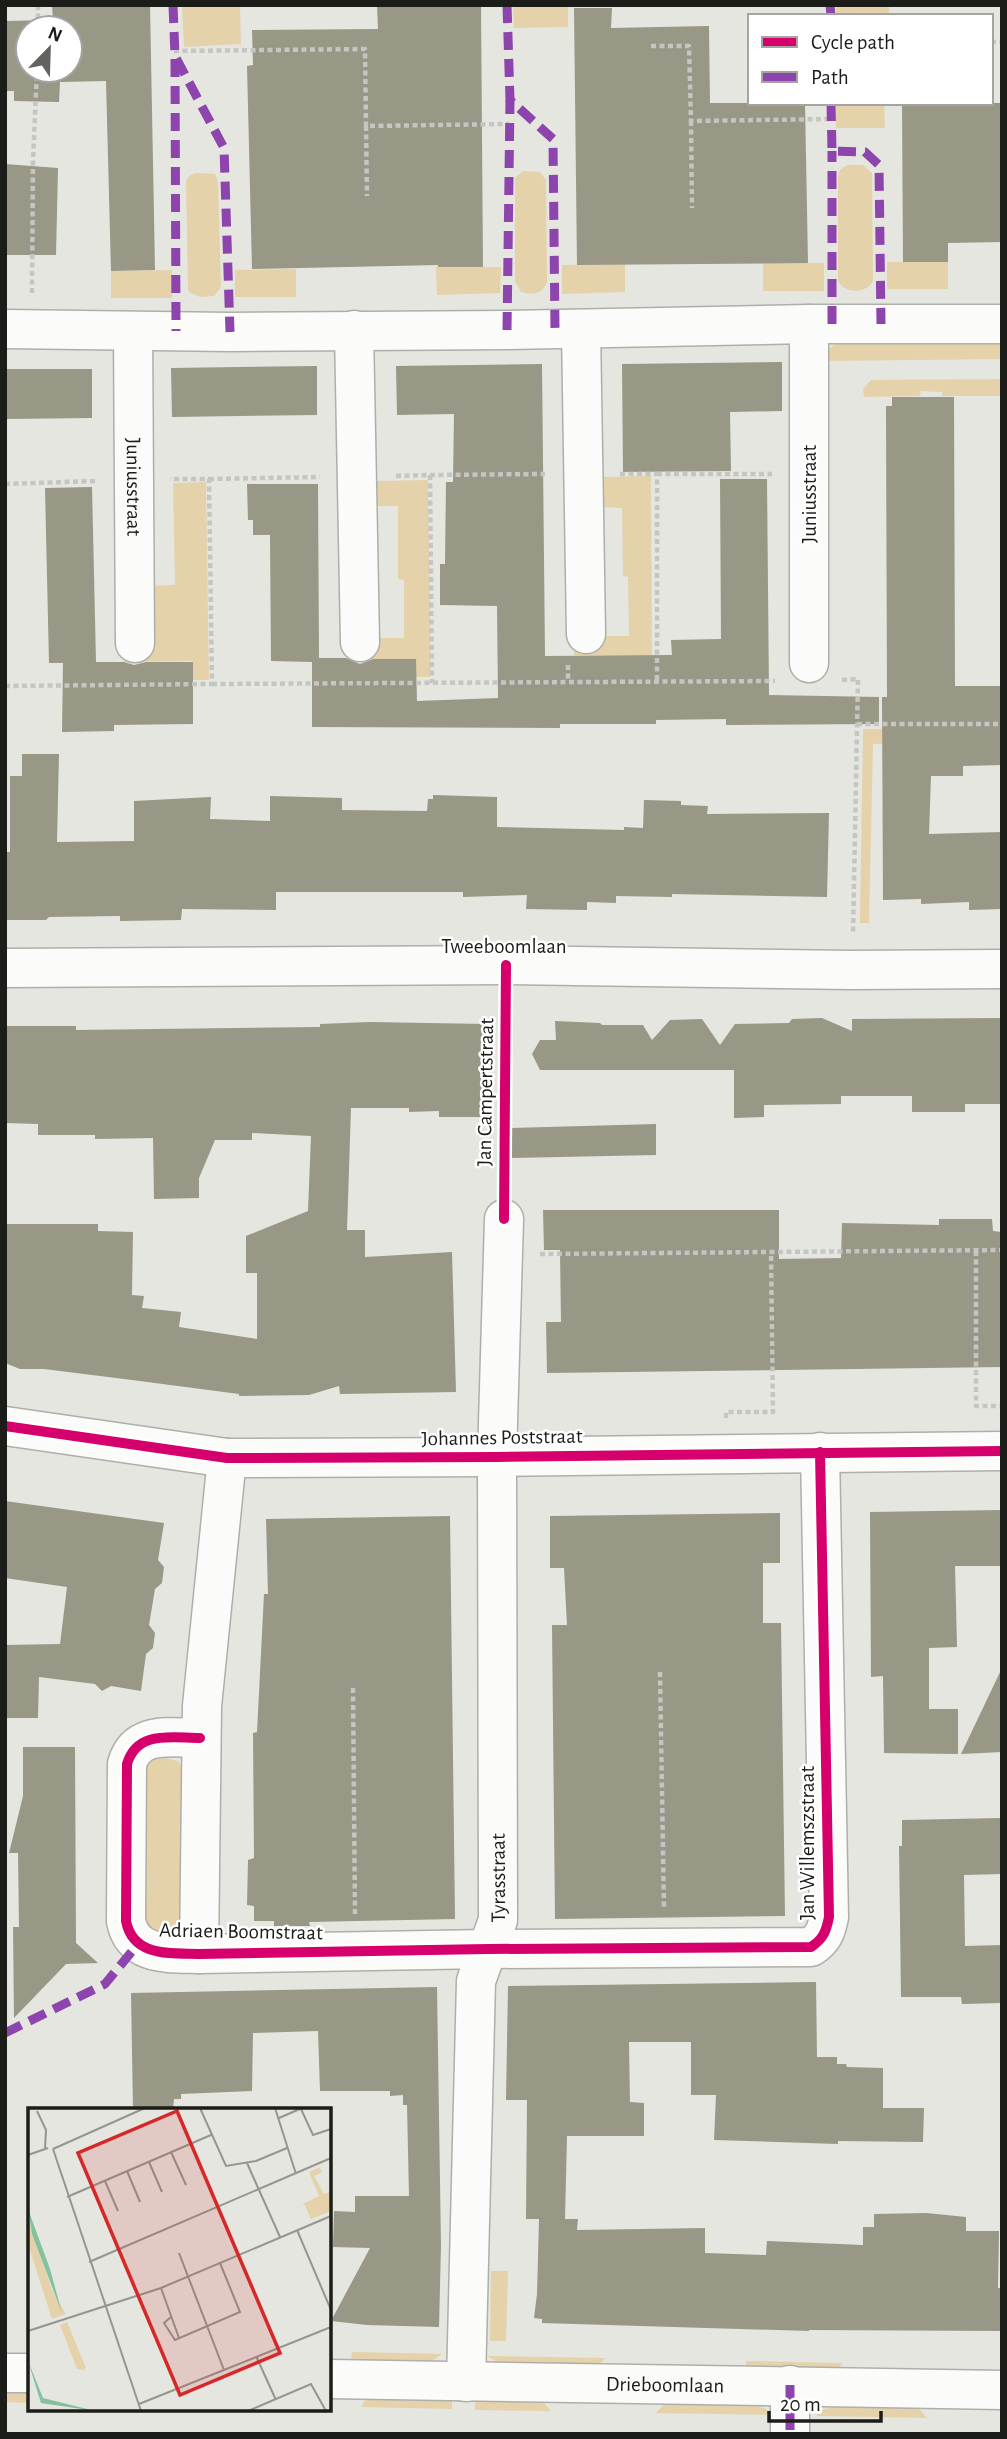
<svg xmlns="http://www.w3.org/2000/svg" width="1007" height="2439" font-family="'Alegreya Sans',sans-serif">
  <rect width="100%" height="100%" fill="#e4e6df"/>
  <g fill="#e5d2ab">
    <path d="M182,5H240L241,44L184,47Z"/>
    <path d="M513,5H568V27L514,28Z"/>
    <rect x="836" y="5" width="53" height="11"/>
    <path d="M836,103H884L885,128H836Z"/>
    <path d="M847,165H863L872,173L873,281C866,294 845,294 838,281V176L840,170Z"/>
    <path d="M523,171L540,172L546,180L547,282C542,295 533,295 521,292L515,281V178Z"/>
    <path d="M195,173L215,174L218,181L221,287L214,296L200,297L189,292L188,287L186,181L189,176Z"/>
    <rect x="887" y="262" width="61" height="27"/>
    <rect x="763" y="263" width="61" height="28"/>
    <path d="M625,264V292L562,294V265Z"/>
    <path d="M436,267H501L500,293L437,295Z"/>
    <path d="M296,269V297H235V270Z"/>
    <path d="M172,270V298H111V271Z"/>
    <path d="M837,343H1002V359L824,361L827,350Z"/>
    <path d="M1002,379V396H942V392L921,391L920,396L864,397L863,389L871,380Z"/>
    <path d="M651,476L652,675L642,656L574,655V644L597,636H629L628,577L623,576L622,508L602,507V477Z"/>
    <path d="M428,480L431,677H416V659H349V648L375,638H404V580L398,579V506H377L376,481Z"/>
    <path d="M206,482L209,680H193L192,661L124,662V651L146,586L175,585L173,483Z"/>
    <path d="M863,729H1002V742L873,744L869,923H860Z"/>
    <path d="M160,1757L178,1761L184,1769L183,1926L172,1935L165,1937L140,1922L146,1760Z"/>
    <path d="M491,2271H508L506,2341H490Z"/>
    <path d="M352,2352L442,2354L429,2363H351Z"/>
    <path d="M487,2356L605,2358L596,2369L504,2366Z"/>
    <path d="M746,2361L843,2363L834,2373L746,2371Z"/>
    <path d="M5,2393H30V2403L5,2402Z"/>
    <path d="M368,2396L452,2398V2409L361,2407Z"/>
    <path d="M475,2400L542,2401L551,2411L475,2410Z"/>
    <path d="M665,2403L755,2405L766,2409L773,2415L656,2413Z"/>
    <path d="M836,2406L918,2408L927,2418L816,2416L824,2409Z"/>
  </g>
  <g fill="#999786" fill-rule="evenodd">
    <path d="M52,5H150L155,270L111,271L106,81L60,82L59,102L14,101V91H5V21L53,20ZM28,28H70V70H28Z"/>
    <path d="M377,5H481L483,267H438V265L252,269L247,66L253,65L252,30L378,29Z"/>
    <path d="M574,8H612L611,28L709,26L710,103H805L808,263L577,265Z"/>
    <path d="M902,103H1002V242L948,243V262H903Z"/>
    <path d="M5,164L58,168L56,255H5Z"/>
    <path d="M782,362V411L730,412L731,471L623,472L622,364Z"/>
    <path d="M542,364L545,656L672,655L671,640L721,639L720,479H767L769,695L879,697V724L726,725V719L656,720V724H560V728L312,727V662L271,661L270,535H253V520H248L247,484H318L319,658H346L360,664L373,659H416L417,701L498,698L497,606L440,605V564H445L446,482H453L454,414L397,415L396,366Z"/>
    <path d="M317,366V415L172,417L171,368Z"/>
    <path d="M5,369H92V418L5,419Z"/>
    <path d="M892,397H954L955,686H1002V765L963,766V776H931L929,834L1002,832V909L969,910V902L921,904V899L883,900L882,697H887L886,406H892Z"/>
    <path d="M92,487L96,662H124L134,665L146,662H193V724L114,725V731L62,732L63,663H49L45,488Z"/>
    <path d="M22,754H59L57,842L134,841V801L211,797L210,819L270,821V796L342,798V810L427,811L428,799H433V795L497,797V827L624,830V827L643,828L644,800L681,801V805L708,806L707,814L829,813L827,897L672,894V897L616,896V903L587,902V910L526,909L527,895L463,897V892H276V910L182,909L181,920L120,921V916L49,917L46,920H5V852H10V776H22Z"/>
    <path d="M822,1018L852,1031V1019L1002,1018V1104H965V1112H912V1096H841V1104L764,1105V1117L734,1118V1070H540L532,1054L540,1040H556L555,1021L600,1023L602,1025H643L652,1040L670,1020L702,1019L720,1045L735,1024L789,1023L792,1019Z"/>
    <path d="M369,1022L486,1024V1117H439V1111L409,1112V1108H351L347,1230H365V1257L452,1252L456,1392L340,1394L339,1386L309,1395L239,1396V1394L132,1380L44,1369H20L5,1363V1224H98V1231L133,1232L132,1295L144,1296L142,1308L181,1312L179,1327L257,1339V1273H246V1236L308,1211L311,1136L252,1133V1140H215L199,1178V1198L154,1199L153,1138L95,1139V1135H38V1124L6,1123L5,1026H76V1030L320,1027V1024Z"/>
    <path d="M656,1124V1155L511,1158V1128Z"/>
    <path d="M543,1210H779V1259L841,1258L842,1223L939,1225V1219H992L993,1231L1002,1232V1367L547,1373L546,1322H561L560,1250H544Z"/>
    <path d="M5,1501L164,1523L158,1560L164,1567L162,1583L155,1589L149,1625L155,1633L153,1648L146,1654L141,1691L111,1686L102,1691L95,1684L39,1677L38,1718H5V1645L60,1644L67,1587L5,1578Z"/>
    <path d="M1002,1510V1566H955L957,1647L929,1648V1709H958V1754L884,1753L883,1676L871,1677L870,1512Z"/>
    <path d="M780,1513V1563H763V1623H781L785,1916L555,1919L552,1625H567L564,1568H550V1516Z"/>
    <path d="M450,1516L455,1919L309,1922L310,1926H274V1921H254V1906L247,1905L248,1860L254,1858L253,1733L257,1732L264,1594H268L266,1519Z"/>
    <path d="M1002,1668V1752L961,1754Z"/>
    <path d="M23,1747H75L76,1943L98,1963L66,1964L14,2018L13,1927H19L18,1853H9L23,1796Z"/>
    <path d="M1002,1818V1874L964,1875L965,1946L1002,1945V2003L962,2004L961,1997H901L899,1846H902V1820Z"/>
    <path d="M816,1982L817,2057H837V2064H846L847,2067L883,2068V2108H924L923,2142L838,2141V2144L714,2140L716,2095H691V2042H629L630,2102L644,2103V2136H567L565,2219H556H578L577,2230L705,2228V2253L766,2255L767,2241L863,2245V2227H874V2214L926,2213L966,2217V2231H999L998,2288H1002V2331L809,2330V2331L542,2323V2319L534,2318L537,2294L539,2219H526L527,2100H506L508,1986Z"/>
    <path d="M437,1987L441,2246L439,2327L367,2325L331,2321L370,2248L333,2247L334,2211L355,2212V2196H409L407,2105H403V2095L390,2096V2091H320L318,2031L253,2033L252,2091L181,2094V2099H174L173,2110H133L131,1993Z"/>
  </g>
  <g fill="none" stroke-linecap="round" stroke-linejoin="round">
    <defs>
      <g id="street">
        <path d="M809,324V663"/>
        <path d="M5,329L230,332L507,330L809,324H1002"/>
        <path d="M581,329L586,634"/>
        <path d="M354,330L360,642"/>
        <path id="s1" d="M133,331L135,643"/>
        <path d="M5,968L506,965L851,970L1002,969"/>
        <path d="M200,1738C171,1738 137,1730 127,1764L126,1921C133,1957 170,1953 199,1954L488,1949L811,1947C823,1939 826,1932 829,1917L820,1452"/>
        <path d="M199,1954L202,1706L227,1458"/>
        <path d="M5,2373H30"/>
        <path id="s2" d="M329,2379L1002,2390"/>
        <path id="s3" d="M466,2382L476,1981L498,1920L497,1457L504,1219"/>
        <path d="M790,2385V2434"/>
      </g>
      <path id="secondary" d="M5,1426L227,1458L497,1457L1002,1451"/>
    </defs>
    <use href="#street" stroke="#aeafaa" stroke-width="41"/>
    <use href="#secondary" stroke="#aeafaa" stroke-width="41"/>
    <g stroke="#c5c6c3" stroke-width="4.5" stroke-dasharray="5 3.5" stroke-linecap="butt">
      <path d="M38,5V28"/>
      <path d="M991,42H1002"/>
      <path d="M651,46H689L691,121L831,119"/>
      <path d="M174,51L365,49L366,126L509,124"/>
      <path d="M691,121L692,208"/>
      <path d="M366,126L367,196"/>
      <path d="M32,293L33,160L37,70"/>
      <path d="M620,474H657V681"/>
      <path d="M657,474H772"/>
      <path d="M430,475L545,474"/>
      <path d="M396,476L430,475L432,683"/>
      <path d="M209,479L320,477"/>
      <path d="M5,484L95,481"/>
      <path d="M568,665V682"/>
      <path d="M842,680L858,679L853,934"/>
      <path d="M212,684L775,681"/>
      <path d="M5,686L212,684L209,479H170"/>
      <path d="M857,724H1002"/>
      <path d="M976,1251V1406H1002"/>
      <path d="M540,1254L1002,1250"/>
      <path d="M726,1418V1412H773L771,1253"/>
      <path d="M660,1672L664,1909"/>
      <path d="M353,1688L355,1915"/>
    </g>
    <use href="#street" stroke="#fbfbfa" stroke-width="38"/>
    <use href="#secondary" stroke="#fbfbfa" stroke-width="38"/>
    <g stroke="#8e44ad" stroke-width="9" stroke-dasharray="18 9" stroke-linecap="butt">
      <path d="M173,5L175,56L224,148L230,332"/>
      <path d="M507,5L510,100L553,139L555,330"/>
      <path d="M830,5L831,16"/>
      <path d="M175,59L176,331"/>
      <path d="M831,103L832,151L865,152L879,165L881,324"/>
      <path d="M832,324V151"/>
      <path d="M507,330L510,100"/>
      <path d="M5,2033L105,1984L138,1944"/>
      <path d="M790,2385V2434"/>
    </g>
    <defs>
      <g id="cycleway">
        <path d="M504,1219L506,965"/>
        <path d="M5,1426L227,1458L497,1457L1002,1451"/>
        <path d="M200,1738C171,1738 137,1730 127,1764L126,1921C133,1957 170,1953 199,1954L488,1949L811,1947C823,1939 826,1932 829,1917L820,1452"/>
      </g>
    </defs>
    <use href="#cycleway" stroke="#fff" stroke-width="15"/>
    <use href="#cycleway" stroke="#d6006c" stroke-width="10"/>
  </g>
  <g text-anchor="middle" stroke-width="5" stroke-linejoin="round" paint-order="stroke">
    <g font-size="21" fill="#1c1d19" stroke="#fff">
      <text dy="7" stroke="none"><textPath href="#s1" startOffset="156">Juniusstraat</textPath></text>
      <text transform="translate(809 494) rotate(-90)" y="7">Juniusstraat</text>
      <text x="504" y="953">Tweeboomlaan</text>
      <text transform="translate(485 1092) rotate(-89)" y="7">Jan Campertstraat</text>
      <text transform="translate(502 1437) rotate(-1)" y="7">Johannes Poststraat</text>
      <text transform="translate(807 1843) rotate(-90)" y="7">Jan Willemszstraat</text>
      <text dy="7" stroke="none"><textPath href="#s3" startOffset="508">Tyrasstraat</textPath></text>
      <text transform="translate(241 1931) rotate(1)" y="7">Adriaen Boomstraat</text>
      <text dy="7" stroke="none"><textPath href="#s2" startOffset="336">Drieboomlaan</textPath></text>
    </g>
  </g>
  <g transform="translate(28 2108)">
    <rect width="303" height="303" fill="#e4e6df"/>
    <path d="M292,59L294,64L286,68L296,86L302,84L303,103L283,111L276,96L259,104L291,88L281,64ZM0,111L24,182L38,206L24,211L0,136ZM39,214L58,260L55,262L49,261L32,217Z" fill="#e5d2ab"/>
    <path d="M0,101L22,161L34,205L4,126ZM0,253L15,290L67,303L13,295Z" fill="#83c29d"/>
    <path fill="none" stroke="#949690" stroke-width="2" d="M172,0L198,58L228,53L259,40M247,0L268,66M273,1L285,27L303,21M9,3L18,22L17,40M251,10L274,0M25,41L113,303M25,41L117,0M143,44L158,77M0,47L20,40M121,54L134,84M219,55L252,129M99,63L112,94M77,73L90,103M39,89L183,27M269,122L303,202M151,145L196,262M61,154L303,50M133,180L151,230M143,209L136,215L147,232L212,204L192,155M0,223L133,180L303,108M228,248L248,292M111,296L303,219M220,303L283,276L298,303"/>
    <path fill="#d62828" fill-opacity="0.15" stroke="#d62828" stroke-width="3.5" d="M149,3L252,245L152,287L50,45Z"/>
    <rect width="303" height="303" fill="none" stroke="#1c1d19" stroke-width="3.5"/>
  </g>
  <rect width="1007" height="2439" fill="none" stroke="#1c1d19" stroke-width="14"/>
  <rect x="748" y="14" width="245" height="91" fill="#ffffff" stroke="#a4a5a3" stroke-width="2"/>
  <rect x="762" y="37" width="35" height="10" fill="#d6006c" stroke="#a4a5a3" stroke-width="2"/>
  <text x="811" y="49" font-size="21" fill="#1c1d19">Cycle path</text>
  <rect x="762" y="72" width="35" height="10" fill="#8e44ad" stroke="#a4a5a3" stroke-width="2"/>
  <text x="811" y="84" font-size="21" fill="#1c1d19">Path</text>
  <g transform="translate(49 49) rotate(23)"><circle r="33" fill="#ffffff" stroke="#a4a5a3" stroke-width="2"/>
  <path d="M0-5L12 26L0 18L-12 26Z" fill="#62635e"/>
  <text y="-10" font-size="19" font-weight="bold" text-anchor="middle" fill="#1c1d19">N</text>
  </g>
  <path d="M769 2411v10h112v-10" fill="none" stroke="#1c1d19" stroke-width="3.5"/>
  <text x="780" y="2411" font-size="21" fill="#1c1d19" stroke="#ffffff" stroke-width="5" paint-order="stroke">20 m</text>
</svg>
